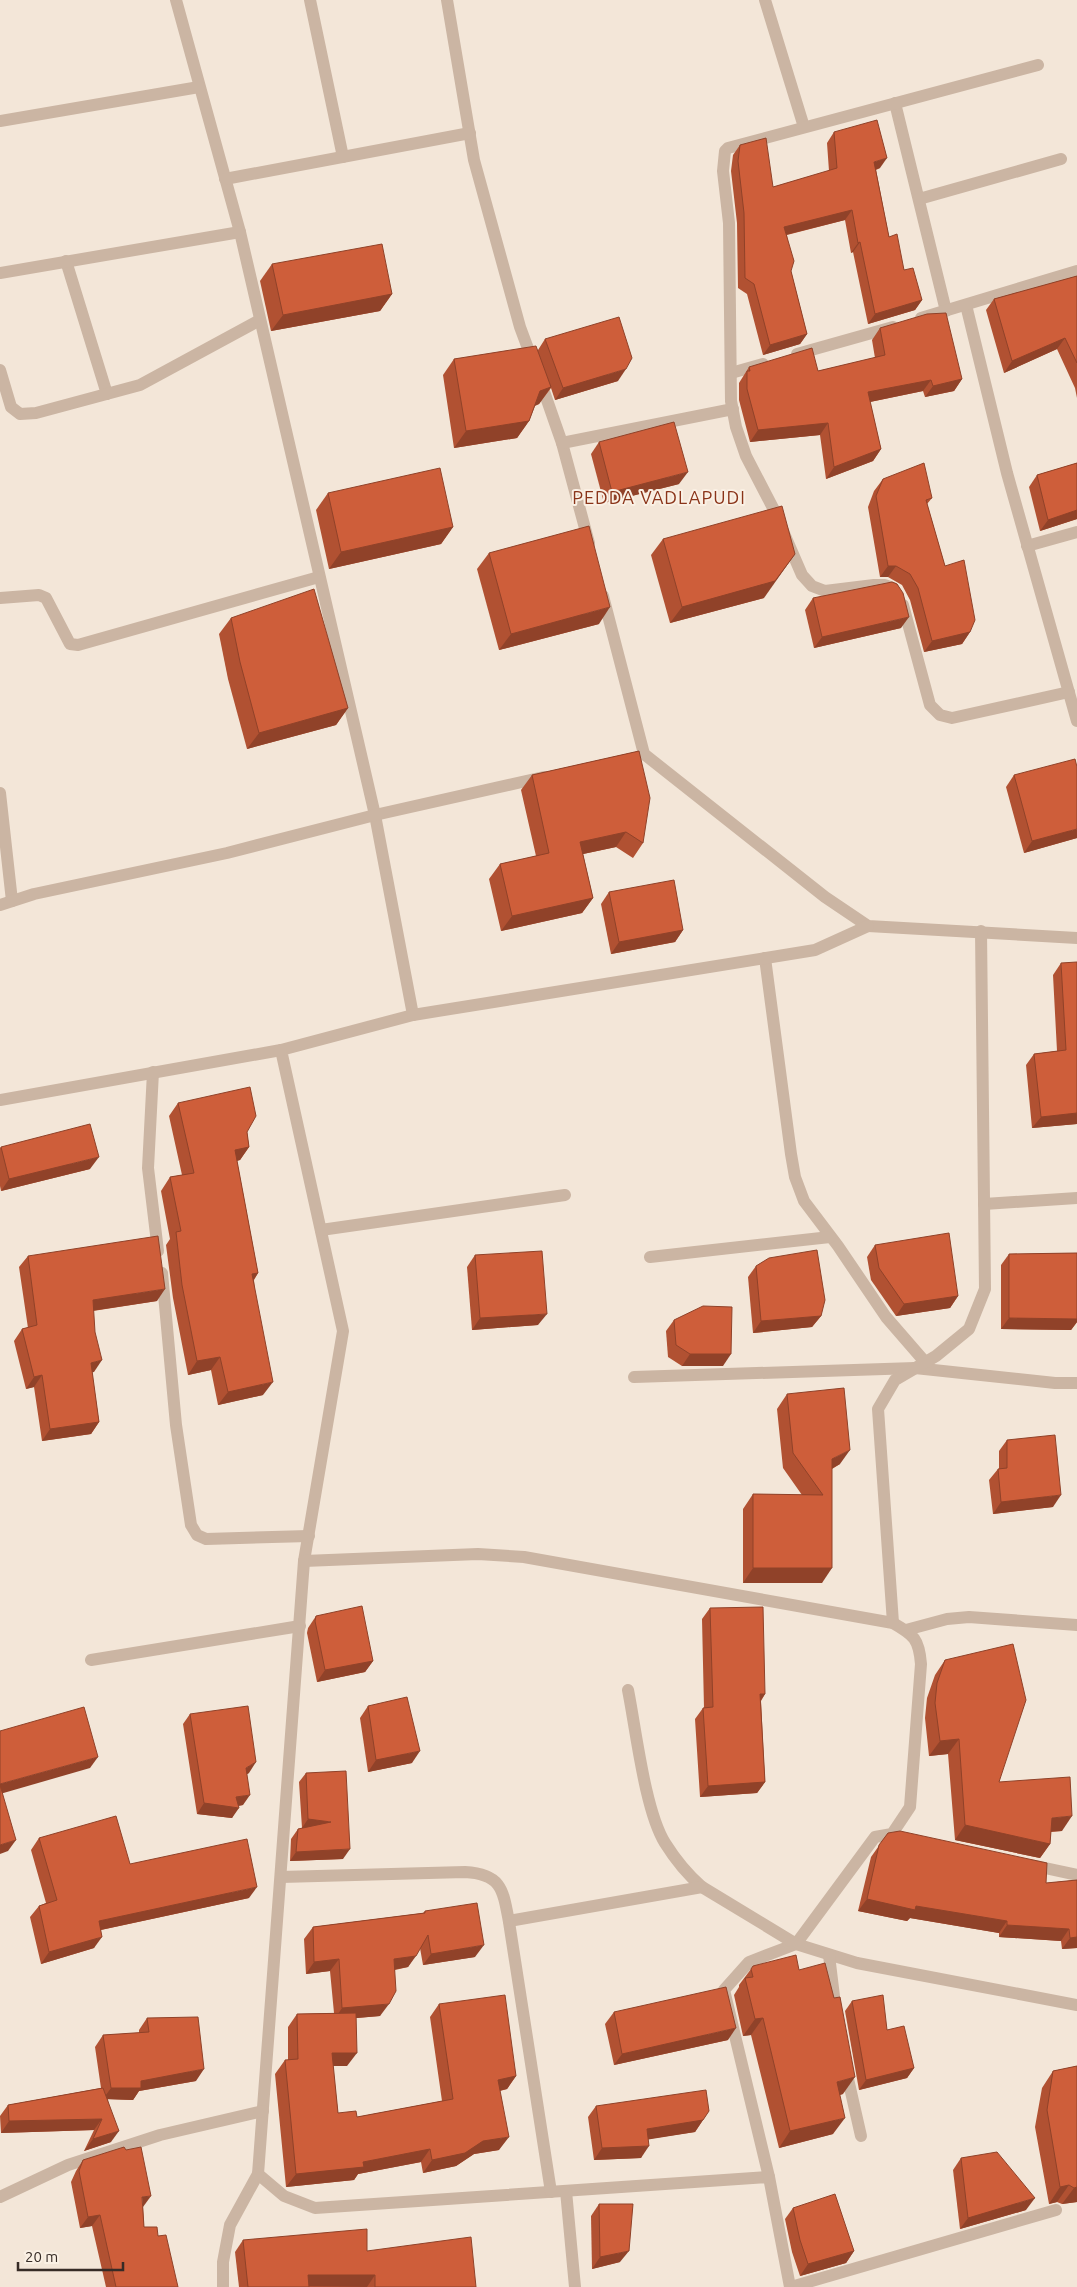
<svg xmlns="http://www.w3.org/2000/svg" width="1077" height="2287" font-family="Ubuntu,sans-serif">
  <rect width="100%" height="100%" fill="#f3e6d8"/>
  <g fill="none" stroke-linecap="round" stroke-linejoin="round">
    <g stroke="#cbb5a3" stroke-width="12">
      <path d="M176,0L240,232L375,815L413,1015L281,1050L343,1331L304,1561L258,2174L284,2196L315,2208L769,2177L790,2287"/>
      <path d="M310,0L343,157"/>
      <path d="M447,0L474,160L520,327L533,362"/>
      <path d="M765,0L804,127"/>
      <path d="M895,103L946,311"/>
      <path d="M0,121L199,87"/>
      <path d="M225,179L470,133"/>
      <path d="M919,199L1061,159"/>
      <path d="M66,261L107,394"/>
      <path d="M0,273L240,232"/>
      <path d="M966,305L1007,473L1077,721"/>
      <path d="M921,318L1077,271"/>
      <path d="M797,354L893,327"/>
      <path d="M0,370L11,407L20,414L36,413L140,385L260,320"/>
      <path d="M731,373L763,364"/>
      <path d="M540,380L562,443L589,543"/>
      <path d="M562,443L733,409"/>
      <path d="M1027,546L1077,532"/>
      <path d="M893,588L885,585H874L825,591L812,586L802,575L773,508L746,456L736,427L731,401L729,223L723,171L725,151L728,148L1038,65"/>
      <path d="M603,596L644,754L825,897L868,926L1077,938"/>
      <path d="M0,598L39,595L46,598L70,644L78,645L319,577"/>
      <path d="M903,605L930,705L940,715L952,718L1069,692"/>
      <path d="M0,793L12,901"/>
      <path d="M0,905L34,894L227,853L375,815L544,777"/>
      <path d="M765,958L791,1154L795,1177L804,1201L838,1246L886,1317L925,1362"/>
      <path d="M413,1015L815,950L868,926"/>
      <path d="M153,1072L148,1168L158,1251"/>
      <path d="M0,1100L281,1050"/>
      <path d="M984,1204L1077,1198"/>
      <path d="M321,1230L565,1195"/>
      <path d="M650,1257L830,1237"/>
      <path d="M162,1273L176,1425L191,1525L197,1535L206,1539L309,1536"/>
      <path d="M634,1377L915,1368L1055,1383H1077"/>
      <path d="M304,1561L478,1554L524,1557L893,1623C914,1635 919,1639 921,1664L910,1807L892,1834L875,1837L796,1944L749,1962L724,1990L769,2177"/>
      <path d="M893,1623L878,1409L895,1380L936,1356L969,1329L985,1289L981,931"/>
      <path d="M906,1630L947,1619L969,1617L1077,1625"/>
      <path d="M91,1660L300,1626"/>
      <path d="M628,1690C636,1730 645,1811 665,1843C675,1859 688,1875 702,1887L796,1944L857,1963L1077,2005"/>
      <path d="M1031,1865L1077,1875"/>
      <path d="M281,1877L465,1872C502,1874 503,1890 509,1922L551,2192"/>
      <path d="M509,1921L702,1887"/>
      <path d="M829,1955L836,2013"/>
      <path d="M846,2070L861,2136"/>
      <path d="M566,2191L575,2287"/>
      <path d="M0,2197L68,2165L160,2135L263,2111"/>
      <path d="M223,2287V2262L230,2225L258,2174"/>
      <path d="M791,2287L1056,2210"/>
    </g>
  </g>
  <g fill="#b15132">
    <path d="M834,132L880,168L876,170L889,237L904,270L922,300L915,310L868,324L853,252L851,253L845,220L787,235L791,271L807,334L800,344L763,355L747,294L738,288L737,223L731,171L733,155L740,145L773,187L829,171L827,143Z"/>
    <path d="M272,264L392,294L380,311L271,331L260,281Z"/>
    <path d="M1077,276V398L1075,388L1057,349L1004,373L986,310L994,299Z"/>
    <path d="M880,328L962,379L954,391L925,397L923,391L870,402L881,449L873,461L826,479L820,435L750,442L739,400V383L749,367L818,371L875,358L872,340Z"/>
    <path d="M545,339L618,381L555,400L551,388L539,404L535,406L529,421L517,438L454,448L443,375L454,359L538,350Z"/>
    <path d="M599,442L679,484L604,503L591,454Z"/>
    <path d="M1077,463V519L1040,531L1029,487L1037,475Z"/>
    <path d="M883,479L932,498L927,504L945,566L970,632L962,644L924,652L910,600L902,585L888,577H880L868,507L874,491Z"/>
    <path d="M328,493L453,527L441,544L329,569L316,510Z"/>
    <path d="M663,539L764,598L670,623L651,555Z"/>
    <path d="M489,553L599,624L499,650L477,569Z"/>
    <path d="M813,598L901,628L814,648L805,610Z"/>
    <path d="M231,618L348,708L336,725L247,749L228,679L219,634Z"/>
    <path d="M639,751L643,843L633,858L616,847L583,854L593,898L582,913L501,931L489,879L500,864L536,856L521,790L532,775Z"/>
    <path d="M1014,775L1077,838L1024,853L1006,787Z"/>
    <path d="M609,892L683,930L675,942L611,954L601,904Z"/>
    <path d="M1061,963L1077,1124L1032,1128L1026,1065L1034,1054L1057,1051L1053,975Z"/>
    <path d="M178,1103L247,1132L249,1147L240,1160L237,1161L258,1273L254,1280L263,1395L218,1405L211,1370L188,1375L173,1298L166,1245L170,1239L161,1191L170,1177L182,1175L169,1116Z"/>
    <path d="M1,1147L90,1169L1,1191L0,1186V1148Z"/>
    <path d="M875,1245L958,1296L950,1308L896,1316L871,1280L867,1257Z"/>
    <path d="M1077,1253V1322L1071,1330L1001,1329V1265L1009,1254Z"/>
    <path d="M475,1255L538,1325L472,1330L467,1267Z"/>
    <path d="M28,1256L157,1301L93,1311L94,1372H92L99,1422L91,1434L42,1441L34,1387L26,1389L14,1341L22,1329L28,1328L19,1267Z"/>
    <path d="M756,1266L821,1316L812,1327L753,1333L748,1277Z"/>
    <path d="M674,1320L723,1366H682L668,1357L666,1331Z"/>
    <path d="M787,1394L840,1464L832,1469L822,1583H743V1509L753,1494L802,1495L783,1468L777,1409Z"/>
    <path d="M1007,1440L1053,1507L993,1514L989,1480L998,1469H999V1451Z"/>
    <path d="M710,1608L765,1694L761,1701L765,1782L757,1793L700,1797L695,1719L703,1708H704L702,1619Z"/>
    <path d="M316,1616L373,1661L365,1672L317,1682L307,1633L308,1628Z"/>
    <path d="M945,1660L999,1782L1062,1831L1051,1832L1050,1844L1040,1858L955,1840L948,1754L929,1756L925,1718L927,1698L935,1675Z"/>
    <path d="M368,1706L412,1763L368,1772L360,1718Z"/>
    <path d="M190,1714L249,1773L247,1774L243,1805L238,1806L232,1818L197,1814L183,1724Z"/>
    <path d="M306,1773L343,1859L290,1861L291,1839L298,1829L303,1828H302L299,1782Z"/>
    <path d="M888,1833L1046,1883L1077,1880V1948L1062,1949L1061,1941L999,1937V1933L910,1918L907,1921L858,1911L871,1857Z"/>
    <path d="M39,1838L249,1898L101,1930L94,1948L41,1964L30,1917L39,1906L46,1903L31,1850Z"/>
    <path d="M425,1911L475,1957L423,1965L420,1948L408,1967L395,1970L380,2016L356,2018L347,2066H333L338,2113L357,2117L442,2101L430,2017L439,2004L516,2076L507,2089L500,2091L499,2150L474,2154L456,2166L423,2173L421,2162L358,2174L354,2180L286,2187L275,2074L285,2060H288V2027L297,2014L334,2013L330,1971L306,1974L304,1939L313,1927L423,1913Z"/>
    <path d="M751,1969L799,1970L843,2094L840,2095L833,2134L779,2148L751,2035L743,2036L734,1995L739,1987V1985Z"/>
    <path d="M852,2001L887,2030L914,2068L907,2078L859,2090L845,2011Z"/>
    <path d="M614,2012L728,2040L614,2065L605,2024Z"/>
    <path d="M147,2018L196,2081L139,2091L133,2100L108,2099L111,2142L84,2151L94,2130L1,2133L0,2116L8,2105L101,2088L95,2047L103,2035L139,2033V2030Z"/>
    <path d="M1077,2066V2202L1062,2204L1057,2202L1049,2204L1035,2127L1042,2088L1053,2071Z"/>
    <path d="M596,2106L703,2120L695,2132L648,2139L641,2158L594,2160L588,2117Z"/>
    <path d="M961,2158L1026,2210L960,2229L953,2170Z"/>
    <path d="M83,2160L143,2207L144,2227L158,2236L177,2287H106L92,2226L80,2228L71,2182L76,2171Z"/>
    <path d="M599,2204L620,2262L592,2269L591,2216Z"/>
    <path d="M793,2208L854,2251L846,2263L800,2276L792,2252L785,2219Z"/>
    <path d="M243,2240L367,2251L476,2287H239L235,2252Z"/>
  </g>
  <g fill="#904229">
    <path d="M887,158L880,168L867,172L874,162Z"/>
    <path d="M852,210L845,220L777,237L784,227Z"/>
    <path d="M860,242L853,252L851,253L858,243Z"/>
    <path d="M392,294L380,311L271,331L283,315Z"/>
    <path d="M922,300L915,310L868,324L875,314Z"/>
    <path d="M807,334L800,344L763,355L770,345Z"/>
    <path d="M1065,338L1057,349L1004,373L1012,361Z"/>
    <path d="M626,369L618,381L555,400L563,388Z"/>
    <path d="M962,379L954,391L925,397L933,386Z"/>
    <path d="M931,380L923,391L860,404L868,392Z"/>
    <path d="M551,387L539,404L528,408L540,391Z"/>
    <path d="M529,421L517,438L454,448L466,431Z"/>
    <path d="M828,423L820,435L750,442L758,430Z"/>
    <path d="M881,449L873,461L826,479L834,467Z"/>
    <path d="M688,472L679,484L604,503L612,492Z"/>
    <path d="M1077,510V519L1040,531L1048,520Z"/>
    <path d="M453,527L441,544L329,569L341,552Z"/>
    <path d="M795,554L764,598L670,623L682,607Z"/>
    <path d="M888,566H896L888,577H880Z"/>
    <path d="M610,607L599,624L499,650L511,634Z"/>
    <path d="M909,617L901,628L814,648L822,637Z"/>
    <path d="M970,632L962,644L924,652L932,641Z"/>
    <path d="M348,708L336,725L247,749L259,733Z"/>
    <path d="M1077,829V838L1024,853L1032,841Z"/>
    <path d="M626,832L616,847L569,857L580,842Z"/>
    <path d="M593,898L582,913L501,931L512,916Z"/>
    <path d="M683,930L675,942L611,954L619,942Z"/>
    <path d="M1077,1113V1124L1032,1128L1041,1117Z"/>
    <path d="M249,1147L240,1160L225,1163L235,1150Z"/>
    <path d="M99,1157L90,1169L1,1191L9,1179Z"/>
    <path d="M258,1273L249,1287L252,1274Z"/>
    <path d="M165,1289L157,1301L84,1312L93,1300Z"/>
    <path d="M958,1296L950,1308L896,1316L904,1304Z"/>
    <path d="M547,1314L538,1325L472,1330L480,1318Z"/>
    <path d="M821,1316L812,1327L753,1333L761,1321Z"/>
    <path d="M1009,1318L1077,1319V1322L1071,1330L1001,1329Z"/>
    <path d="M690,1354H731L723,1366H682Z"/>
    <path d="M220,1357L211,1370L188,1375L197,1361Z"/>
    <path d="M102,1360L94,1372L83,1374L91,1363Z"/>
    <path d="M42,1375L34,1387L26,1389L34,1377Z"/>
    <path d="M273,1382L263,1395L218,1405L228,1392Z"/>
    <path d="M99,1422L91,1434L42,1441L50,1429Z"/>
    <path d="M850,1450L840,1464L822,1474L832,1459Z"/>
    <path d="M1061,1495L1053,1507L993,1514L1001,1502Z"/>
    <path d="M753,1568H832L822,1583H743Z"/>
    <path d="M373,1661L365,1672L317,1682L325,1670Z"/>
    <path d="M760,1694H765L757,1706Z"/>
    <path d="M959,1739L948,1754L929,1756L940,1741Z"/>
    <path d="M420,1751L412,1763L368,1772L376,1760Z"/>
    <path d="M98,1757L90,1768L0,1794V1784Z"/>
    <path d="M256,1762L249,1773L239,1778L246,1768Z"/>
    <path d="M765,1782L757,1793L700,1797L708,1786Z"/>
    <path d="M250,1795L243,1805L231,1807L239,1808L232,1818L197,1814L204,1803Z"/>
    <path d="M1072,1816L1062,1831L1041,1832L1052,1818Z"/>
    <path d="M308,1819L331,1822L325,1831L302,1828Z"/>
    <path d="M965,1825L1050,1844L1040,1858L955,1840Z"/>
    <path d="M16,1840L8,1851L0,1854V1845Z"/>
    <path d="M350,1849L343,1859L290,1861L296,1852Z"/>
    <path d="M257,1887L249,1898L91,1932L99,1921Z"/>
    <path d="M867,1899L916,1906L1007,1921L999,1933L910,1918L907,1921L858,1911Z"/>
    <path d="M1007,1925L1069,1929L1061,1941L999,1937Z"/>
    <path d="M102,1937L94,1948L41,1964L49,1952Z"/>
    <path d="M1077,1937V1948L1062,1949L1070,1938Z"/>
    <path d="M484,1945L475,1957L423,1965L431,1954Z"/>
    <path d="M416,1956L408,1967L386,1971L394,1959Z"/>
    <path d="M339,1959L330,1971L306,1974L314,1962Z"/>
    <path d="M389,2004L380,2016L334,2020L342,2008Z"/>
    <path d="M763,2018L751,2035L743,2036L755,2019Z"/>
    <path d="M736,2028L728,2040L614,2065L622,2054Z"/>
    <path d="M332,2053H357L347,2066H323Z"/>
    <path d="M914,2068L907,2078L859,2090L866,2080Z"/>
    <path d="M204,2069L196,2081L139,2091L133,2100L103,2099L111,2088L141,2081Z"/>
    <path d="M516,2076L507,2089L489,2093L498,2080Z"/>
    <path d="M855,2077L843,2094L825,2098L837,2082Z"/>
    <path d="M845,2118L833,2134L779,2148L790,2131Z"/>
    <path d="M102,2119L94,2130L1,2133L9,2121Z"/>
    <path d="M703,2120L695,2132L639,2141L647,2129Z"/>
    <path d="M119,2131L111,2142L84,2151L93,2139Z"/>
    <path d="M509,2137L499,2150L474,2154L456,2166L423,2173L432,2160L483,2141Z"/>
    <path d="M649,2146L641,2158L594,2160L602,2148Z"/>
    <path d="M430,2149L421,2162L358,2174L354,2180L286,2187L296,2174L363,2162Z"/>
    <path d="M1069,2185L1057,2202L1049,2204L1060,2187Z"/>
    <path d="M1077,2187V2202L1062,2204L1074,2188Z"/>
    <path d="M151,2196L143,2207L142,2197Z"/>
    <path d="M1035,2198L1026,2210L960,2229L968,2218Z"/>
    <path d="M100,2215L92,2226L80,2228L88,2217Z"/>
    <path d="M629,2251L620,2262L592,2269L600,2257Z"/>
    <path d="M854,2251L846,2263L800,2276L808,2264Z"/>
    <path d="M308,2275H375L367,2287L300,2286Z"/>
  </g>
  <g fill="#ce5e3a" stroke="#904229">
    <path d="M877,120L887,158L874,162L889,237L897,234L904,270L913,268L922,300L875,314L860,242L858,243L852,210L784,227L794,261L791,271L807,334L770,345L754,284L745,278L744,213L738,161L740,145L766,138L773,187L837,168L834,132Z"/>
    <path d="M382,244L392,294L283,315L272,264Z"/>
    <path d="M1077,276V363L1065,338L1012,361L994,299Z"/>
    <path d="M946,313L962,379L933,386L931,380L868,392L881,449L834,467L828,423L758,430L747,389V371H750L749,367L812,348L818,371L885,355L880,328L927,314Z"/>
    <path d="M619,317L632,358L626,369L563,388L545,339Z"/>
    <path d="M536,346L551,387L540,391L529,421L466,431L454,359Z"/>
    <path d="M674,422L688,472L612,492L599,442Z"/>
    <path d="M924,463L932,498L926,500L945,566L964,560L975,620L970,632L932,641L918,588L910,574L896,566H888L876,496L883,479Z"/>
    <path d="M1077,463V510L1048,520L1037,475Z"/>
    <path d="M440,468L453,527L341,552L328,493Z"/>
    <path d="M782,506L795,554L775,581L682,607L663,539Z"/>
    <path d="M589,526L610,607L511,634L489,553Z"/>
    <path d="M892,582L897,584L903,593L909,617L822,637L813,598Z"/>
    <path d="M314,589L348,708L259,733L240,662L231,618Z"/>
    <path d="M639,751L650,798L643,843L626,832L580,842L593,898L512,916L500,864L549,853L532,775Z"/>
    <path d="M1075,759L1077,767V829L1032,841L1014,775Z"/>
    <path d="M674,880L683,930L619,942L609,892Z"/>
    <path d="M1077,962V1113L1041,1117L1034,1054L1066,1050L1061,963Z"/>
    <path d="M250,1087L256,1116L247,1132L249,1147L235,1150L258,1273L252,1274L273,1382L228,1392L220,1357L197,1361L182,1285L176,1232L181,1231L170,1177L194,1173L178,1103Z"/>
    <path d="M90,1124L99,1157L9,1179L1,1147Z"/>
    <path d="M949,1233L958,1296L904,1304L879,1268L875,1245Z"/>
    <path d="M158,1236L165,1289L93,1300L95,1332L102,1360L91,1363L99,1422L50,1429L42,1375L34,1377L22,1329L37,1325L28,1256Z"/>
    <path d="M817,1250L825,1300L821,1316L761,1321L756,1266L769,1258Z"/>
    <path d="M542,1251L547,1314L480,1318L475,1255Z"/>
    <path d="M1077,1253V1319L1009,1318V1254Z"/>
    <path d="M703,1306L732,1307L731,1354H690L676,1345L674,1320Z"/>
    <path d="M844,1388L850,1450L832,1459V1568H753V1494L823,1495L793,1453L787,1394Z"/>
    <path d="M1055,1435L1061,1495L1001,1502L998,1469L1007,1468V1440Z"/>
    <path d="M362,1606L373,1661L325,1670L315,1621L316,1616Z"/>
    <path d="M763,1607L765,1694H760L765,1782L708,1786L703,1708L713,1707L710,1608Z"/>
    <path d="M1013,1644L1026,1700L999,1782L1070,1777L1072,1816L1052,1818L1050,1844L965,1825L959,1739L940,1741L935,1703L937,1683L945,1660Z"/>
    <path d="M407,1697L420,1751L376,1760L368,1706Z"/>
    <path d="M248,1706L256,1762L246,1768L250,1795L236,1797L239,1808L204,1803L190,1714Z"/>
    <path d="M84,1707L98,1757L0,1784V1731Z"/>
    <path d="M346,1771L350,1849L296,1852L298,1829L331,1822L308,1819L306,1773Z"/>
    <path d="M0,1785L16,1840L0,1845Z"/>
    <path d="M116,1816L130,1864L247,1839L257,1887L99,1921L102,1937L49,1952L39,1906L57,1900L39,1838Z"/>
    <path d="M900,1831L1047,1863L1046,1883L1077,1880V1937L1070,1938L1069,1929L1007,1925V1921L916,1906L915,1910L867,1899L879,1845L888,1833Z"/>
    <path d="M477,1903L484,1945L431,1954L428,1935L416,1956L394,1959L396,1991L389,2004L342,2008L339,1959L314,1962L313,1927L425,1913V1911Z"/>
    <path d="M796,1955L799,1970L825,1963L834,1998L840,1997L855,2077L837,2082L845,2118L790,2131L763,2018L755,2019L745,1978L753,1977L751,1969L753,1966Z"/>
    <path d="M726,1987L736,2028L622,2054L614,2012Z"/>
    <path d="M505,1995L516,2076L498,2080L509,2137L483,2141L465,2153L432,2160L430,2149L363,2162L364,2167L296,2174L285,2060L298,2059L297,2014L356,2013L357,2053H332L338,2113L356,2111L357,2117L453,2099L439,2004Z"/>
    <path d="M883,1995L887,2030L904,2026L914,2068L866,2080L852,2001Z"/>
    <path d="M198,2017L204,2069L141,2081V2088H111L103,2035L149,2032L147,2018Z"/>
    <path d="M1077,2066V2187L1074,2188L1069,2185L1060,2187L1047,2110L1053,2071Z"/>
    <path d="M103,2088L119,2131L93,2139L102,2119L9,2121L8,2105Z"/>
    <path d="M706,2090L709,2111L703,2120L647,2129L649,2146L602,2148L596,2106Z"/>
    <path d="M124,2147L126,2150L141,2147L151,2196L142,2197L144,2227H157L158,2236L166,2235L178,2287H116L100,2215L88,2217L79,2171L83,2160Z"/>
    <path d="M997,2152L1035,2198L968,2218L961,2158Z"/>
    <path d="M835,2194L854,2251L808,2264L800,2240L793,2208Z"/>
    <path d="M599,2204H633L629,2251L600,2257Z"/>
    <path d="M367,2229V2251L471,2237L476,2287H375V2275H308L309,2287H248L243,2240Z"/>
  </g>
  <g text-anchor="middle" stroke-width="4" stroke-linejoin="round" paint-order="stroke">
    <g font-size="18" letter-spacing="1" fill="#8a3419" stroke="#faf0e4">
      <text x="659" y="504">PEDDA VADLAPUDI</text>
    </g>
  </g>
  <path d="M18 2262v8h105v-8" fill="none" stroke="#362b26" stroke-width="2.5"/>
  <text x="25" y="2262" font-size="15" fill="#362b26" stroke="#faf0e4" stroke-width="4" paint-order="stroke">20 m</text>
</svg>
